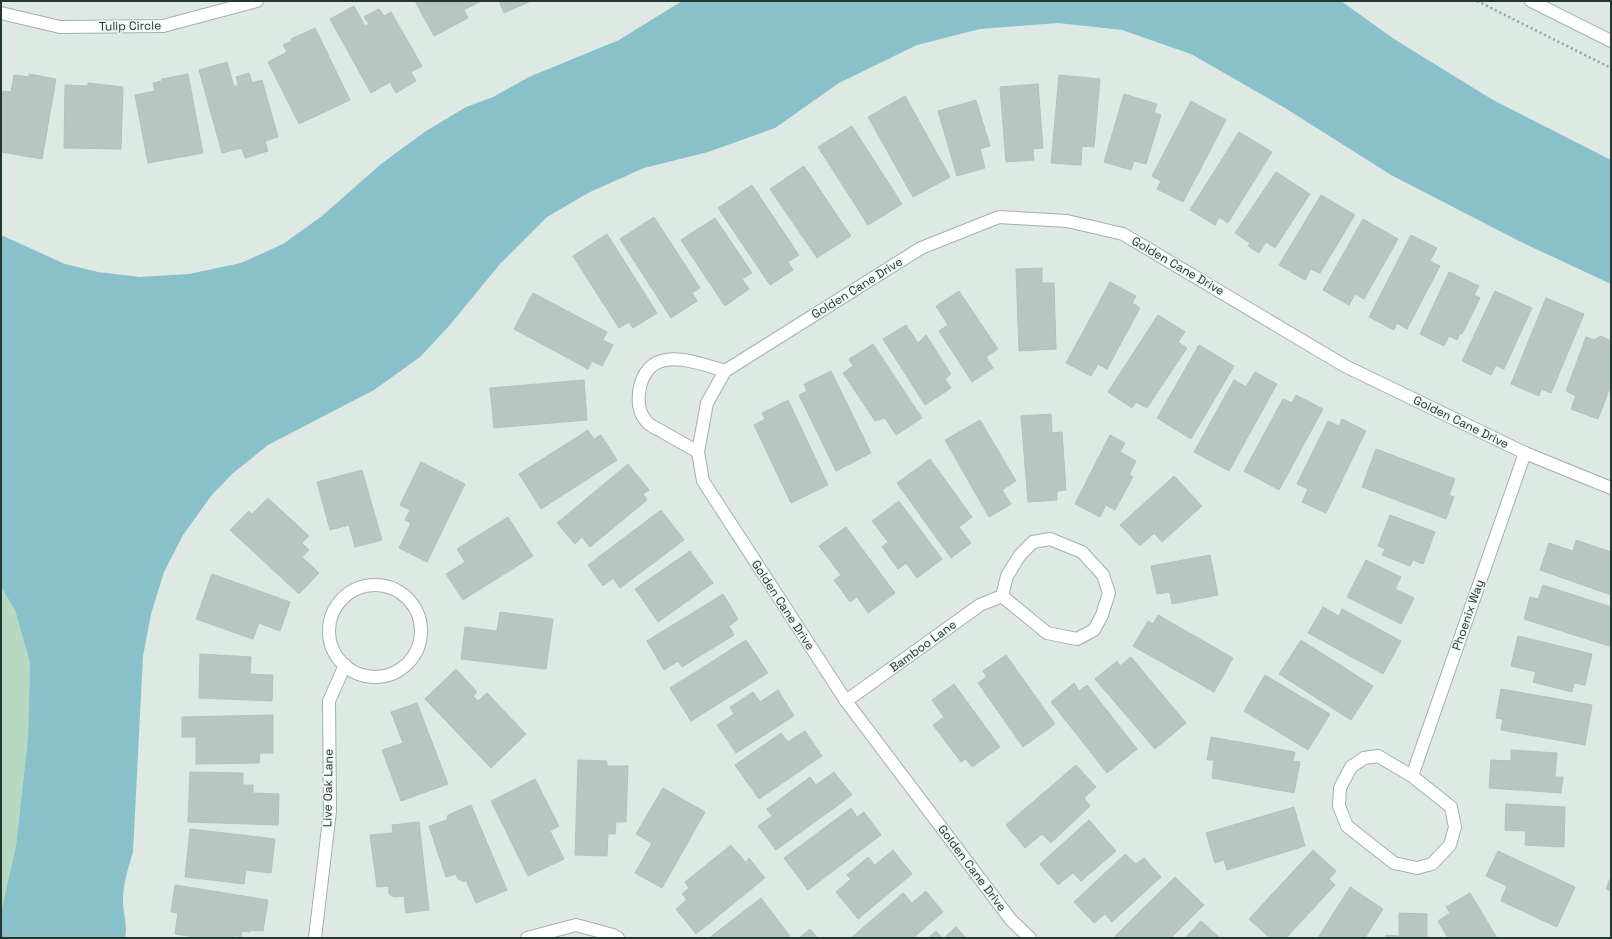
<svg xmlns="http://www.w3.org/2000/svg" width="1612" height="939" font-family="'Space Grotesk',sans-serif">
  <rect width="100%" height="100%" fill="#dfe9e4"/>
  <path fill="#b8d9c1" d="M1,587L15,610L30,663L28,737L16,846L1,912Z"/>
  <path fill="#89c1cb" d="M682,1H1341L1394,39L1493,100L1611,160V284L1521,242L1391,175L1285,108L1191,54L1122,30L1058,23L980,29L917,45L839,83L775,128L708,152L644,168L588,193L547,217L500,264L449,326L420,357L374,390L268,445L232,474L211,496L183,535L164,572L151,614L143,656L133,852C128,869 123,884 123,901C123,914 128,925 125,938H1V912L16,846L28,737L30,663L15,610L1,587V235L65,264L98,272L140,277L189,274L241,263L283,244L322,216L381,164L426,131L466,107L493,97L529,77L619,40Z"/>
  <g fill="#b7c6c0" stroke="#b2c2bb">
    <path d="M415,1H481L464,10L468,18L434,36Z"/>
    <path d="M499,1H531L504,13Z"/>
    <path d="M354,6L365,26L369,24L364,17L379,9L384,16L391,12L422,66L411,72L416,81L396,93L390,82L371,93L330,19Z"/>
    <path d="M315,28L350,100L299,124L268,62L287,52L283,45L292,41L291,39Z"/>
    <path d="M227,62L234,87L238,85L236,77L249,73L252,83L262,80L278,137L265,141L268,151L245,158L242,148L222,153L199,70Z"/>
    <path d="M29,74L56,79L42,159L1,152V91L11,92L14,75L29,77Z"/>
    <path d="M188,74L203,153L148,163L135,95L155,91L153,83L162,81V79Z"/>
    <path d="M1059,75L1100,79L1094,147L1082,146L1081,165L1051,163Z"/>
    <path d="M88,83L123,87L121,149L64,148L65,85L88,86Z"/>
    <path d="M1038,84L1043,148L1033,149L1034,160L1006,162L1000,87Z"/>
    <path d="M1124,94L1157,104L1154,113L1161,115L1146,164L1134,161L1131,170L1104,162Z"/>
    <path d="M905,96L950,177L913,197L868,117Z"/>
    <path d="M976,100L990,146L980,149L985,168L957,176L938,111Z"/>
    <path d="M1191,101L1226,120L1183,202L1157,189L1161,181L1152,176Z"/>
    <path d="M852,126L902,204L868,225L818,147Z"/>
    <path d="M1239,132L1272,152L1228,223L1219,217L1215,225L1190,210Z"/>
    <path d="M804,166L851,236L817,258L770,189Z"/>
    <path d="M1276,172L1310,194L1275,248L1266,242L1259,253L1248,246L1250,243L1235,233Z"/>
    <path d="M752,185L799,255L788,262L793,270L770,285L718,208Z"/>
    <path d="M1321,195L1355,215L1320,273L1311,269L1305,280L1279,265Z"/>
    <path d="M654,217L700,288L692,293L697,301L671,318L620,239Z"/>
    <path d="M715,218L752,273L742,279L749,289L725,306L681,240Z"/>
    <path d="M1363,219L1398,239L1364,299L1355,294L1349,305L1323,290Z"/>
    <path d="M607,234L657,313L633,328L629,322L619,328L573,256Z"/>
    <path d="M1411,235L1437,248L1430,261L1440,266L1407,329L1397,323L1394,330L1369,317Z"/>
    <path d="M1042,268V283H1054L1056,349L1019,351L1016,269Z"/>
    <path d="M1449,272L1479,286L1474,295L1480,298L1462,334L1460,333L1457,340L1449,336L1444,346L1420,334Z"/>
    <path d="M1110,282L1136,296L1132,303L1140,308L1107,369L1098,364L1091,376L1066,363Z"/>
    <path d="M959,291L998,349L986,357L993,368L972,382L939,331L948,325L936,306Z"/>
    <path d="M1495,291L1532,308L1504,369L1496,365L1491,375L1462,361Z"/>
    <path d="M533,293L607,332L603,340L613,345L602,366L592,361L588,369L514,329Z"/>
    <path d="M1546,298L1584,314L1551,393L1541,389L1539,396L1511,384Z"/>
    <path d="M1158,315L1185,332L1178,342L1187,348L1147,408L1136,402L1132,408L1108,392Z"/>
    <path d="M906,325L918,343L926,335L951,374L945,379L951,388L925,405L883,339Z"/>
    <path d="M1601,336L1609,340L1611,346V385L1598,419L1571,409L1576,396L1566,391L1586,337L1594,340Z"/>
    <path d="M873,344L922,418L896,435L885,418L875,421L843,373L853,366L849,359Z"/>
    <path d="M1199,345L1234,366L1191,439L1157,418Z"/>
    <path d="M831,371L871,453L836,471L799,395L807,391L804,384Z"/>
    <path d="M1255,372L1277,384L1229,471L1194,452L1234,380L1246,387Z"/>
    <path d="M584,380L587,420L494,428L490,388Z"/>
    <path d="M1296,395L1323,409L1279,490L1244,471L1283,399L1292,403Z"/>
    <path d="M788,400L828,485L791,503L754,425L765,419L762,413Z"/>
    <path d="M1051,414L1052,433L1062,432L1066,490L1057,491V500L1028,502L1021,416Z"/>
    <path d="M1342,419L1366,431L1326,513L1302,502L1308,489L1297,484L1328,421L1339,426Z"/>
    <path d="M980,420L1016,481L1002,490L1011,504L989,517L945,440Z"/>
    <path d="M588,430L594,439L601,435L617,460L541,509L519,474Z"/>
    <path d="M1110,435L1125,443L1120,452L1136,461L1129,475L1133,477L1115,510L1106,505L1100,517L1075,504Z"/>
    <path d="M1376,449L1455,479L1449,495L1454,497L1446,519L1362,487Z"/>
    <path d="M930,459L972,517L959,527L971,543L951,558L897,483Z"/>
    <path d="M421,462L465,484L427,562L399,548L411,523L405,520L410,510L400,505Z"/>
    <path d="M628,464L649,490L643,494L647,500L590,547L582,537L575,544L557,523Z"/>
    <path d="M362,470L382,540L355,547L349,525L330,530L317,482Z"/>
    <path d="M1174,476L1202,506L1162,542L1154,533L1140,546L1120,525Z"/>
    <path d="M268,498L309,536L302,543L309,550L302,557L319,573L299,594L230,530L249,511L252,514Z"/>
    <path d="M899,501L942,559L917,578L906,563L898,569L882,547L888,542L872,521Z"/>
    <path d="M661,510L684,540L620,588L613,578L603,586L588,565Z"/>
    <path d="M1390,515L1435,532L1423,564L1413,560L1410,566L1382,555L1385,549L1378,546Z"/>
    <path d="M508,517L533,556L463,600L446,574L465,562L457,549Z"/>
    <path d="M846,527L895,593L868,613L857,597L850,602L834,580L841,575L819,546Z"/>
    <path d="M1576,540L1611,552V595L1540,570L1549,543L1573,551Z"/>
    <path d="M690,551L713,583L658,622L635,589Z"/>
    <path d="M1210,555L1218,595L1172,604L1170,592L1157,594L1151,566Z"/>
    <path d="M1366,560L1401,577L1395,589L1414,598L1401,624L1347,597Z"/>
    <path d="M212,574L290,602L280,631L259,623L253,639L196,619Z"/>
    <path d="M1543,585L1611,607V640L1609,646L1524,619L1530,597L1538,599Z"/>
    <path d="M723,594L738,619L729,626L734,635L682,667L678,661L664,670L647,641Z"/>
    <path d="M1323,607L1339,616L1342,609L1401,641L1383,674L1308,633Z"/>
    <path d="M500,612L553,619L546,669L461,659L465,627L497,631Z"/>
    <path d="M1158,615L1233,658L1214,692L1133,646L1148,621L1153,624Z"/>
    <path d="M1518,636L1592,654L1585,685L1574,683L1572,692L1533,682L1536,672L1511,666Z"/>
    <path d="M746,640L768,673L691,721L670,688Z"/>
    <path d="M1301,640L1373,686L1351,720L1279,674Z"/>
    <path d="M200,654L251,657L250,674L273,675L272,701L199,698Z"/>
    <path d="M1006,655L1055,724L1023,747L978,683L987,677L983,671Z"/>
    <path d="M1131,657L1186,723L1155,749L1095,679L1117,661L1120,666Z"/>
    <path d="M456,669L477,692L473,696L478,701L487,693L526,734L491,768L425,699Z"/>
    <path d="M1265,675L1330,714L1308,750L1244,711Z"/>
    <path d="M1074,683L1079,691L1087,685L1137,749L1107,773L1051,702Z"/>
    <path d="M954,684L1000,747L972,767L966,759L961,762L933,725L944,717L932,700Z"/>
    <path d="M1501,689L1592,705L1585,745L1501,730L1503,719L1496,718Z"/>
    <path d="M778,690L794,716L736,753L717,725L734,714L730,707L753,692L760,702Z"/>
    <path d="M417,703L448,784L401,801L382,750L403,743L391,712Z"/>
    <path d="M273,715V753H260L259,763L196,764V737H182V717Z"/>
    <path d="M805,731L822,756L759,799L735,765L781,733L788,742Z"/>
    <path d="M1211,737L1295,752L1293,761L1300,762L1294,793L1212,778L1214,760H1207Z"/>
    <path d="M1511,750L1557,753L1555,777H1563L1561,793L1489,788L1491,760L1511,761Z"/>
    <path d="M578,760L607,761V766H628L626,822H616L615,834H608L607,856L575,855Z"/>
    <path d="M1076,765L1096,787L1084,798L1090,806L1051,843L1042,834L1025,848L1006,825Z"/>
    <path d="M190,772L243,773V785H253V793L279,794L278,825L188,822Z"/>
    <path d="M834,772L852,795L776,850L758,826L772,816L767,809L810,777L816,785Z"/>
    <path d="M535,779L559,826L550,831L564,859L528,876L491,801Z"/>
    <path d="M663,788L705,812L662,888L635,873L652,843L636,834Z"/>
    <path d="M1506,804L1565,807L1564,847L1525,845L1526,831L1505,830Z"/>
    <path d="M471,805L507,890L476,903L466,880L464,882L458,879L456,874L446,877L429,826L447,820L448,815Z"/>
    <path d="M1294,807L1305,846L1227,870L1224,860L1215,863L1206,833Z"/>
    <path d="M851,808L857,817L864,812L881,835L808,890L784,858Z"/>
    <path d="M1089,820L1116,851L1081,881L1073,873L1058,885L1040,864Z"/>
    <path d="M419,822L429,910L406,913L404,896L394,897L389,894V886L377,887L370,835L393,833L392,825Z"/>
    <path d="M190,829L275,839L271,873L246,870L244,884L185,877Z"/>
    <path d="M731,845L746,863L749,858L765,878L696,934L676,909L687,900L682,894L689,888L685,882Z"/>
    <path d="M893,850L912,874L858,919L836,892L851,879L847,875L868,857L875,865Z"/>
    <path d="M1313,850L1336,871L1329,879L1335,885L1286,938H1270L1249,919Z"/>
    <path d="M1498,851L1575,887L1557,927L1501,901L1507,886L1486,876Z"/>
    <path d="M1125,854L1136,864L1144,858L1161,877L1112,922L1105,914L1094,923L1074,902Z"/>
    <path d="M1611,876V891L1606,889Z"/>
    <path d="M1175,877L1204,905L1171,938H1117L1115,936Z"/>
    <path d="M175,885L268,900L263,931L250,930V932L242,931L241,938L235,935V938H202L175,934L178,913L171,912Z"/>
    <path d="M1350,887L1383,909L1365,938H1318Z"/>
    <path d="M926,891L943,912L913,938H851L903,893L912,903Z"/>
    <path d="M1470,893L1497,938H1448L1438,921L1450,913L1446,907Z"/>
    <path d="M761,898L790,936L788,938H709Z"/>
    <path d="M1399,913L1427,914V938H1386V935L1399,936Z"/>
    <path d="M1201,921L1220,938H1185Z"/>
    <path d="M956,927L966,938H944Z"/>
    <path d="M810,929L818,938H799Z"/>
    <path d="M936,931L942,938H928Z"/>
  </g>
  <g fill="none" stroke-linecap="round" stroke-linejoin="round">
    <defs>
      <g id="minor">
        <path d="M1531,1L1611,41"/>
        <path d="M1,13L60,27L163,26L257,1"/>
        <path d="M698,452C686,445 675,439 663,432C658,429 652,427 648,423C639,414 638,404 639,392C647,343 692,361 725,371"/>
        <circle cx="375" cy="631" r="46"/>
        <path d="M846,701L980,605L1002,596L1047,633L1077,639L1094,630L1102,615L1109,593L1103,575L1082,552L1050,539L1033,542L1020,555L1007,576L1002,596"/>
        <path d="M1412,776L1378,756L1364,758L1351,767L1340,788L1339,806L1347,826L1394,863L1417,868L1432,864L1450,845L1455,827L1451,807L1412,776L1525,453"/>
        <path d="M315,938L330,811L329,701L345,665"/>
        <path d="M527,938L576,925L613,935L618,938"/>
        <path d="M1030,938L1011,920L846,701L703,481L698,452L707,403L725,371L921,248L999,217L1067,221L1123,234L1345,366L1525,453L1611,488"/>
      </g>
    </defs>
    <use href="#minor" stroke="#a2b0ab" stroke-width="14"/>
    <path stroke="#81ab9d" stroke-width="2.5" stroke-dasharray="2 3" stroke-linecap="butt" d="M1477,1L1611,68"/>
    <use href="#minor" stroke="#fff" stroke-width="12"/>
  </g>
  <g text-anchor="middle" stroke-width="3" stroke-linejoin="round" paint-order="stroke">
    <g font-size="12" fill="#213831" stroke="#eff6f2">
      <text transform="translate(130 26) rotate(-1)" y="4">Tulip Circle</text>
      <text transform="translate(1178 266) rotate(30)" y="4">Golden Cane Drive</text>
      <text transform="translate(857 288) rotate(-32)" y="4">Golden Cane Drive</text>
      <text transform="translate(1461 422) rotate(26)" y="4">Golden Cane Drive</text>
      <text transform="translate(783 605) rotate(57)" y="4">Golden Cane Drive</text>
      <text transform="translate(1468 615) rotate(-71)" y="4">Phoenix Way</text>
      <text transform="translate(923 646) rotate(-36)" y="4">Bamboo Lane</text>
      <text transform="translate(328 788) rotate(-89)" y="4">Live Oak Lane</text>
      <text transform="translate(972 868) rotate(53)" y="4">Golden Cane Drive</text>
    </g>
  </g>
  <rect width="1612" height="939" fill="none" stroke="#213831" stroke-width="4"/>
</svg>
